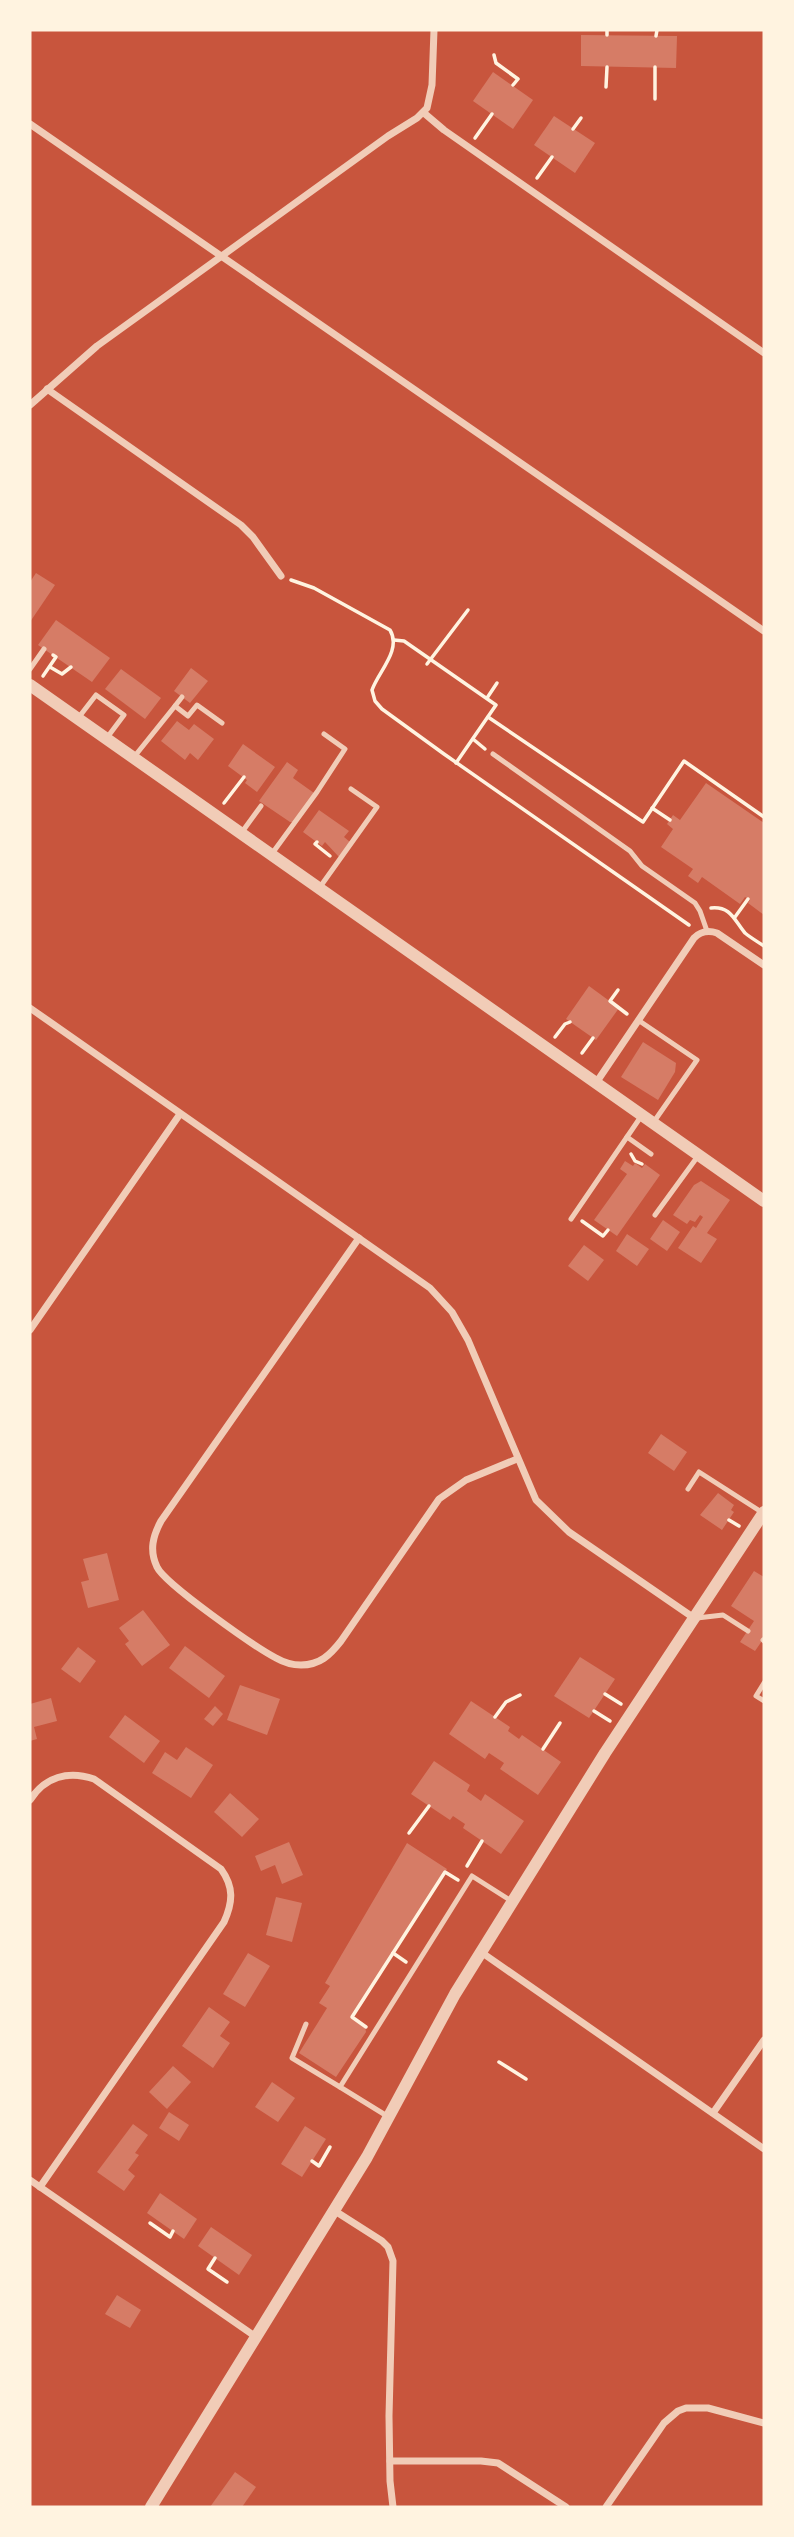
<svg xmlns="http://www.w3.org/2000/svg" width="794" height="2537" font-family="'Exo 2',sans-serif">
  <rect width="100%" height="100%" fill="#c8553d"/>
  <g fill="#d67c66">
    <path d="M581,35L677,36L676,68L581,66Z"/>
    <path d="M493,72L533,100L513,129L473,101Z"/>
    <path d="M554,116L595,143L575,173L534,145Z"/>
    <path d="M36,573L55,585L30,622V582Z"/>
    <path d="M56,620L110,658L92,682L38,645Z"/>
    <path d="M191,668L208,681L190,703L174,691Z"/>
    <path d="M121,669L161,698L145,719L105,689Z"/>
    <path d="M177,721L189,730L194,724L214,739L198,760L190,753L185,760L161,741Z"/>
    <path d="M243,744L275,767L257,792L245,783L247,780L228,766Z"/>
    <path d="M287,762L298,770L293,778L314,793L294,822H290L259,801Z"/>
    <path d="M706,783L764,823V915L748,903L750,900L745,897L740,904L702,877L698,883L688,876L693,869L661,847L673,829L667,824L673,815L680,820Z"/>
    <path d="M319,810L349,831L344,837L350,842L339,857L325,842L322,846L303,832Z"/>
    <path d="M589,986L619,1008L596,1040L566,1019Z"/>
    <path d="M643,1042L676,1063L675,1072L658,1100L621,1077Z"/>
    <path d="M625,1161L633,1166L635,1163L642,1168L645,1164L660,1175L617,1236L594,1220L627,1174L620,1169Z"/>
    <path d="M701,1181L730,1200L707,1233L717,1239L701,1263L678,1248L693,1226L696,1228L703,1217L700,1215L695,1222L690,1220L687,1224L673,1215L694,1185Z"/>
    <path d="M663,1220L680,1232L667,1251L650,1239Z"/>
    <path d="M627,1234L649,1249L637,1266L616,1251Z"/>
    <path d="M584,1245L604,1260L588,1281L568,1266Z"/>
    <path d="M661,1434L687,1452L674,1471L648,1453Z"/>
    <path d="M718,1493L734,1505L731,1510L734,1512L722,1530L700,1515Z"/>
    <path d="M107,1553L119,1600L88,1608L81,1582L89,1580L83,1559Z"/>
    <path d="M754,1571L764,1577V1638L755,1651L740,1642L754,1621L731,1606Z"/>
    <path d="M143,1610L170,1645L142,1666L125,1644L129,1641L119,1628Z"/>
    <path d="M185,1646L225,1676L209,1698L169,1668Z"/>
    <path d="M78,1647L96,1661L80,1683L61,1669Z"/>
    <path d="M580,1657L615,1679L589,1718L554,1696Z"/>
    <path d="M240,1685L280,1699L267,1735L227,1720Z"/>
    <path d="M51,1698L57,1721L34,1727L37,1739L30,1741V1704Z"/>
    <path d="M471,1701L510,1727L508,1731L519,1739L522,1735L561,1762L538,1795L500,1769L504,1763L489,1753L485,1759L449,1734Z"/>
    <path d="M215,1706L223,1714L213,1726L204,1719Z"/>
    <path d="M125,1715L160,1741L144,1763L109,1737Z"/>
    <path d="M186,1747L213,1765L191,1798L152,1773L165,1752L177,1760Z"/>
    <path d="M434,1761L470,1785L467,1791L481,1801L485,1794L524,1821L501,1854L463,1828L465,1824L453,1816L450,1820L411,1794Z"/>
    <path d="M230,1793L259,1819L242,1837L214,1812Z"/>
    <path d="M289,1842L303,1875L282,1884L275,1865L261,1871L255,1856Z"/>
    <path d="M407,1843L447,1869L352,2017L365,2026L366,2032L336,2077L299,2053L327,2008L319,2003L330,1986L325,1983Z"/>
    <path d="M276,1897L302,1903L292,1942L266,1935Z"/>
    <path d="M248,1953L270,1966L245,2007L223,1994Z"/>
    <path d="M209,2007L230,2022L220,2036L230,2043L213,2068L182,2046Z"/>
    <path d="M173,2066L191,2082L167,2109L149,2092Z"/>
    <path d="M272,2082L295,2098L278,2122L255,2107Z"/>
    <path d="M169,2112L189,2125L179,2141L159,2128Z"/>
    <path d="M133,2124L148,2135L135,2153L139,2155L128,2170L135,2176L124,2191L97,2172Z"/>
    <path d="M305,2126L326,2139L302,2177L281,2164Z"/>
    <path d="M160,2193L197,2219L184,2239L147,2213Z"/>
    <path d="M211,2227L252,2255L239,2275L198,2246Z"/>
    <path d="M117,2295L141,2310L130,2328L105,2314Z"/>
    <path d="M235,2472L256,2487L242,2507H210Z"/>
  </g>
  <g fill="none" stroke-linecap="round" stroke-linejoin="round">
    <g stroke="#fff3e0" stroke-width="3.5">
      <path d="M607,35V30"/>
      <path d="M656,36L657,30"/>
      <path d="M494,55L496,63L518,79L513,85"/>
      <path d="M655,67V99"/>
      <path d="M606,87L607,67"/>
      <path d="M573,129L581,118"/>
      <path d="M475,138L492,114"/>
      <path d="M537,178L552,157"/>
      <path d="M291,580L314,588L390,630C402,650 378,672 372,690L375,701L382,709L444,754L689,925"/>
      <path d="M394,640L404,641L496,705L456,763"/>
      <path d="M427,664L468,610"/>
      <path d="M50,667L62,674L71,667"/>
      <path d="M43,676L56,657L53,655"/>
      <path d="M487,698L497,683"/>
      <path d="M488,717L643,822L684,761L764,817"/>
      <path d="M473,739L485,749"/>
      <path d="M224,803L244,777"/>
      <path d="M652,808L670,820"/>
      <path d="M317,842L315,844L330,856"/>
      <path d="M711,908C731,906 734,920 745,933C751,938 758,942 764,946"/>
      <path d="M735,917L748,899"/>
      <path d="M618,990L610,1001L627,1014"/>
      <path d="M555,1037L565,1024L570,1022"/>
      <path d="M582,1053L593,1038"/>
      <path d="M631,1154L635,1161L642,1164"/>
      <path d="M582,1221L603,1236L608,1230"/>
      <path d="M729,1520L739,1526"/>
      <path d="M605,1694L621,1704"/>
      <path d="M594,1711L610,1721"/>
      <path d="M495,1717L506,1702L520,1695"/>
      <path d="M543,1749L560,1723"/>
      <path d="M409,1833L429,1806"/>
      <path d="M467,1866L482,1841"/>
      <path d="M393,1953L406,1962"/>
      <path d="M366,2027L352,2017L445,1872L458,1880"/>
      <path d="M499,2062L526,2079"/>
      <path d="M312,2161L319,2166L330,2147"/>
      <path d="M150,2223L170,2237L173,2231"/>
      <path d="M215,2258L208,2269L227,2282"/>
    </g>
    <g stroke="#f1ccb7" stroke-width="5">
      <path d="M30,669L44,649"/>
      <path d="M175,706L182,697"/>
      <path d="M79,717L96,695L124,715L106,739"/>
      <path d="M493,754L630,851L642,866L695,903L700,911L707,931"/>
      <path d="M134,757L175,706L188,716L197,705L222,723"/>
      <path d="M242,832L261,806"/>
      <path d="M271,855L317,792L345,749L324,734"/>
      <path d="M320,887L377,807L351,789"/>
      <path d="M638,1020L697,1060L653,1123"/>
      <path d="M627,1137L651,1154"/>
      <path d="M655,1215L698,1156"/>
      <path d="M571,1219L642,1115"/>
      <path d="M688,1489L699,1472L763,1513"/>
      <path d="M697,1618L723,1615L748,1631"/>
      <path d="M763,1640L764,1641"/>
      <path d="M764,1683L756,1696L764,1701"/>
      <path d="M306,2024L292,2058L340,2087"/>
      <path d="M387,2116L340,2087L472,1876L513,1902"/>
    </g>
    <g stroke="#f1ccb7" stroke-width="7">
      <path d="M424,113L444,130L764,353"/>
      <path d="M30,124L764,631"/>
      <path d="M47,389L241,525L253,537L281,576"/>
      <path d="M30,405L97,346L388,136L417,118L427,108L432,85L434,30"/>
      <path d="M30,1008L430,1288L452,1312L468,1340L536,1500L569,1532L694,1618"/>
      <path d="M596,1083L694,938C701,931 708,930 717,933L764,965"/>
      <path d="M359,1238L161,1521C153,1536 149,1550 157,1567C165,1584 255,1647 276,1658C283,1662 292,1665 301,1665C320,1665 330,1655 341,1641L439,1499L466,1480L517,1459"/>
      <path d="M30,1330L180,1114"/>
      <path d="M30,1800C45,1777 68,1770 94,1779L221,1869C234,1887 233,1902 224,1922L40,2187"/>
      <path d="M481,1952L764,2149"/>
      <path d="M713,2113L764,2040"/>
      <path d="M30,2180L256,2337"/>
      <path d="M335,2211L382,2241L388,2247L393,2261L389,2416L390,2481L393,2507"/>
      <path d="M390,2461H481L498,2463L566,2507"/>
      <path d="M606,2507L664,2423L678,2411L686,2408H708L764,2423"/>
    </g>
    <g stroke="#f1ccb7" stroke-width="12">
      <path d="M30,685L764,1201"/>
      <path d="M151,2507L367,2157L455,1994L605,1753L764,1512"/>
    </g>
  </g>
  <rect width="794" height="2537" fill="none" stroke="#fff3e0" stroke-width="63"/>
</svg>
